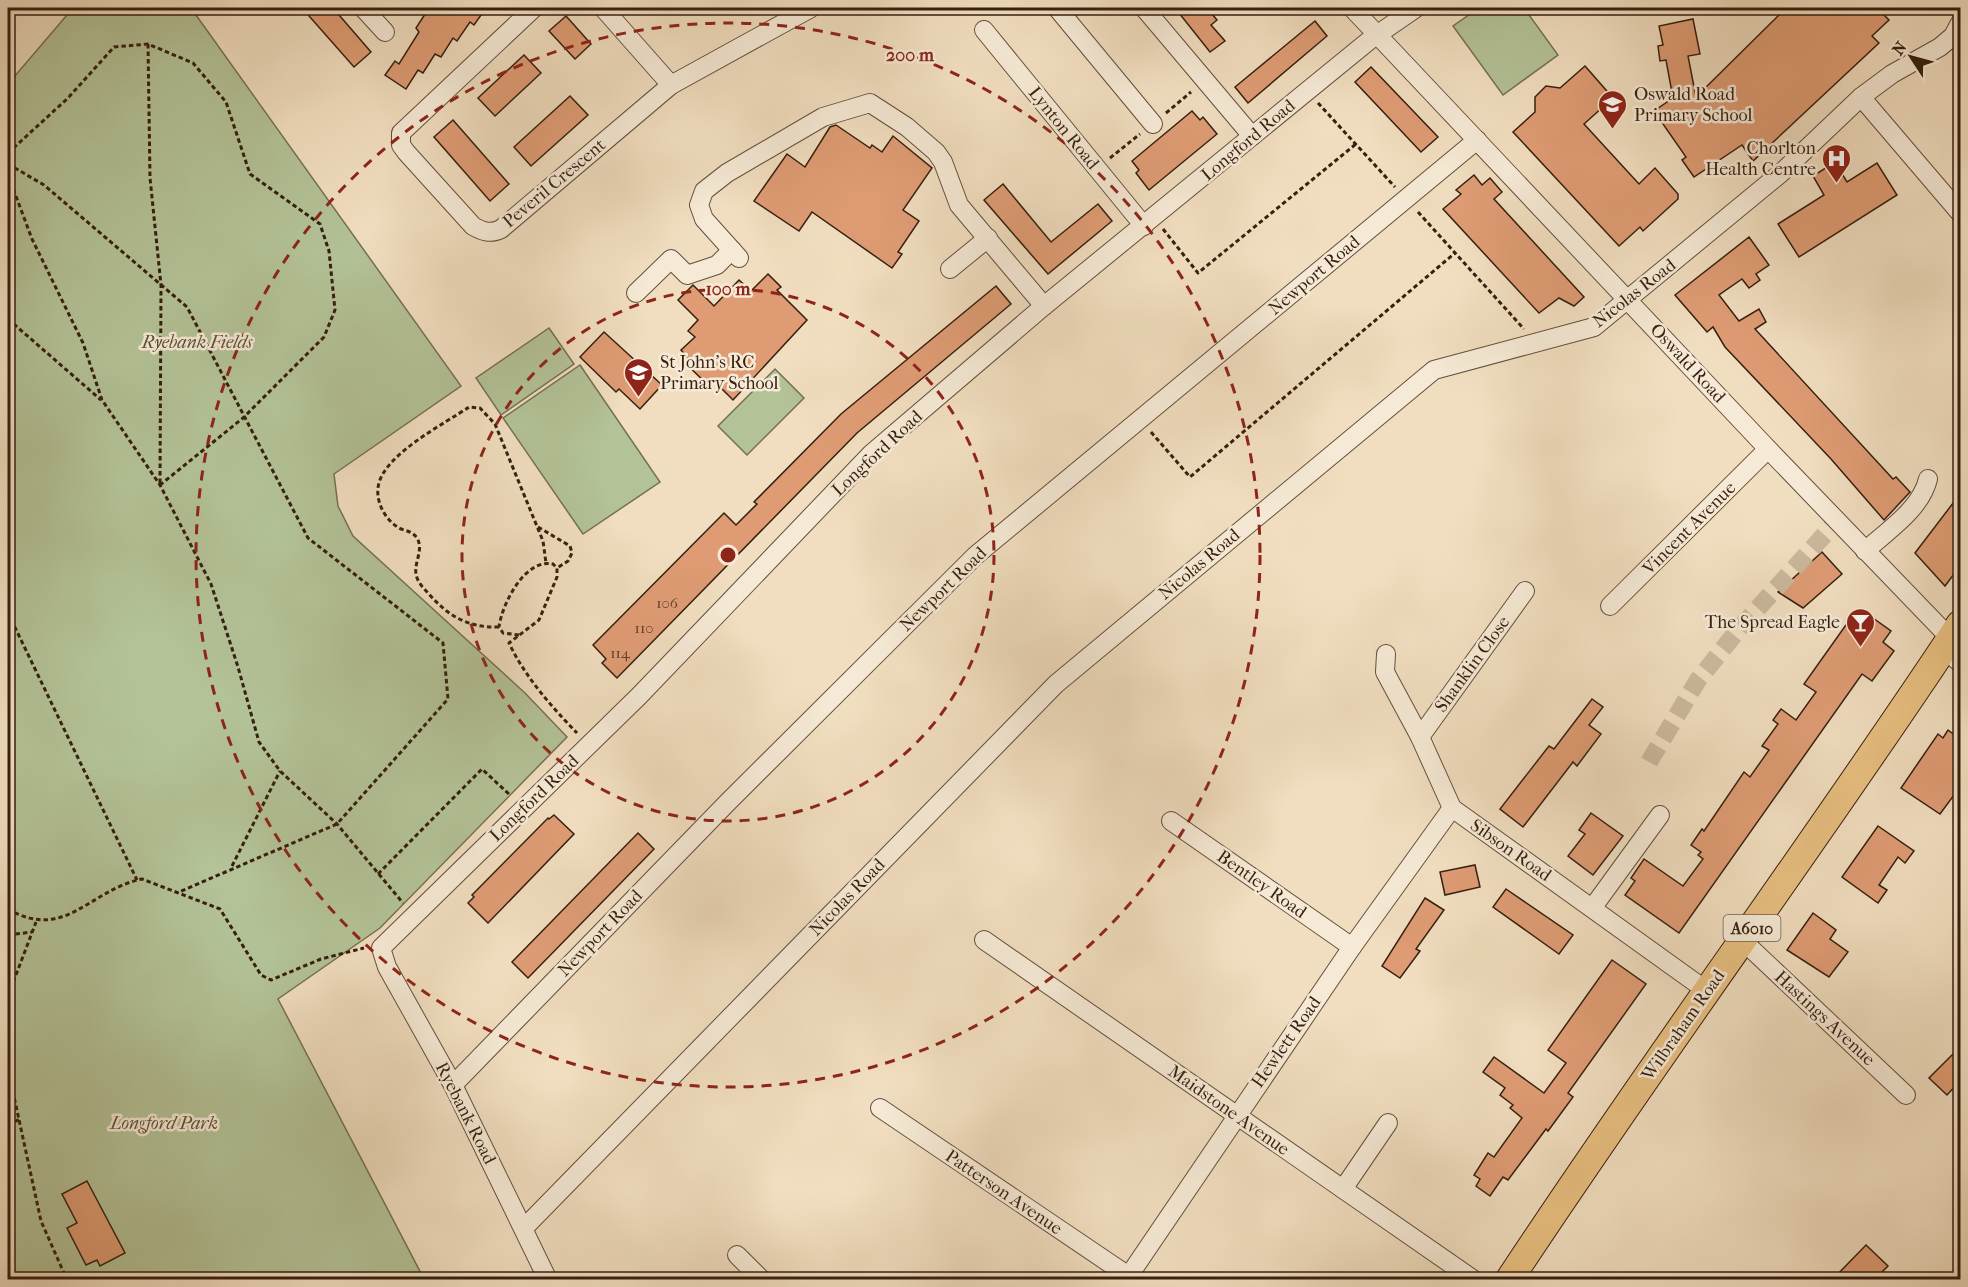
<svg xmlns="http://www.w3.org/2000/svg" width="1968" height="1287" font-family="'IM FELL French Canon',serif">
  <rect width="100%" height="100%" fill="#f1dec0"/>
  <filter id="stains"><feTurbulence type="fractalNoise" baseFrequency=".00333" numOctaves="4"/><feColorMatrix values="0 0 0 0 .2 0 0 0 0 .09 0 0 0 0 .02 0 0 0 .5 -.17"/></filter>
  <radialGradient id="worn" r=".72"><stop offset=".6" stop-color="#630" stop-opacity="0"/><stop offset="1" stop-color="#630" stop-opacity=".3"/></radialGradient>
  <g fill="#b3c297" stroke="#747053" stroke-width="1.5">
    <path d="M73,8H191L461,386L334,474L338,506L353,536L525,693L567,737L380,928L278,999L424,1279H8V84Z"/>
    <path d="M1479,8H1524L1558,55L1503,95L1453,26Z"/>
    <path d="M549,328L574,364L501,415L476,378Z"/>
    <path d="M580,365L660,482L583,534L503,418Z"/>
    <path d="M775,369L804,398L747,455L718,426Z"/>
  </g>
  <g fill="#df9c74" stroke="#351f0f" stroke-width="1.5">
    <path d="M302,8H333L371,52L354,67Z"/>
    <path d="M429,8H486L474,25L470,22L457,41L453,38L441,57L435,54L423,73L418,70L406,89L385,75L395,61L399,64L419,32L416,28Z"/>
    <path d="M1175,8H1207L1217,20L1211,25L1225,41L1210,52Z"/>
    <path d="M1786,8H1877L1889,20L1872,36L1879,43L1753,161L1742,145L1694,177L1682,160L1686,157L1654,111L1673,98L1666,60L1660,61L1658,46L1663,45L1659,26L1693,19L1700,54L1688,56L1696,97Z"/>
    <path d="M566,16L591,44L575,59L549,31Z"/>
    <path d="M1315,21L1327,36L1248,103L1235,87Z"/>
    <path d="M524,55L541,73L495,116L478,98Z"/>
    <path d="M1585,66L1613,98L1584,124L1639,184L1655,168L1678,194V199L1643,231L1640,227L1619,246L1513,132L1535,112V97L1546,86L1560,88Z"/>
    <path d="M1371,67L1438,137L1421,152L1355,82Z"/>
    <path d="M570,96L588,115L531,166L514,147Z"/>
    <path d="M1192,111L1200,120L1203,117L1217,134L1149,190L1136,173L1139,170L1132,161Z"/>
    <path d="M453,120L509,184L490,201L434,137Z"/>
    <path d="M836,125L870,148L872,145L882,152L893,136L932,168L903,210L919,221L898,252L902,254L892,268L812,212L799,231L754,201L787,154L805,167L830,127Z"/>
    <path d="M1835,162L1847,182L1877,163L1897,195L1799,257L1778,224L1824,195L1813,176Z"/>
    <path d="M1474,175L1482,185L1490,178L1502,192L1494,199L1584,297L1574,306L1559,298L1539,313L1443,209L1461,194L1456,190Z"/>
    <path d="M1003,184L1051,242L1098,204L1112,221L1048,274L984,200Z"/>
    <path d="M1749,237L1769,265L1756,274L1760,280L1749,288L1742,279L1719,295L1739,321L1759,309L1766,322L1755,329L1893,479L1896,477L1910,492L1884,520L1831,459L1725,347L1713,327L1707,332L1675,295Z"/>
    <path d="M768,274L781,287L777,290L807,320L733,400L713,380L708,385L684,362L688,358L681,350L695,337L688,331L698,320L678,300L693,285L714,306L739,280L751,291Z"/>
    <path d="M996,286L1011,304L857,433L617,678L602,663L606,659L593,645L724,513L736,525L757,504L754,502L841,414Z"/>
    <path d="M604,332L662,385L640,409L619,389L616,392L580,357Z"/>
    <path d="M1960,494V566L1945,586L1915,553Z"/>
    <path d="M1822,552L1842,574L1803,608L1778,592Z"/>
    <path d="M1866,613L1891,631L1883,642L1894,651L1872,681L1862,674L1679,933L1625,895L1635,881L1631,878L1644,859L1683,886L1703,859L1698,855L1701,852L1691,845L1702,829L1704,831L1744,772L1750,777L1769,750L1762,746L1778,724L1773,720L1781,709L1796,720L1816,692L1804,684L1853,615L1861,620Z"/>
    <path d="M1592,699L1603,707L1589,725L1601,734L1577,766L1573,762L1523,827L1500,809L1549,746L1554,749Z"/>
    <path d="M1948,730L1960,739V799L1954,795L1940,814L1901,788L1938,734L1943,738Z"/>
    <path d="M1591,813L1623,836L1593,875L1568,856L1585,834L1579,830Z"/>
    <path d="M554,815L574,834L488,923L468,903L474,897L472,895L548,818L549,819Z"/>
    <path d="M1878,826L1914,851L1905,863L1898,857L1879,885L1887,890L1878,903L1842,877Z"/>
    <path d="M638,833L654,849L528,978L512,962Z"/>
    <path d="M1475,865L1480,887L1445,895L1440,872Z"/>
    <path d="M1506,889L1573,935L1559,954L1493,907Z"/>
    <path d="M1425,898L1444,910L1416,949L1420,951L1400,978L1382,966Z"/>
    <path d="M1813,913L1836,930L1830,939L1848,952L1829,977L1787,950Z"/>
    <path d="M1612,960L1646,984L1568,1093L1573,1097L1548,1131L1546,1129L1508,1180L1503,1177L1490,1196L1476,1186L1480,1179L1474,1175L1488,1153L1494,1157L1522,1118L1510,1108L1513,1105L1500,1095L1505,1088L1483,1072L1494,1057L1544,1093L1566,1063L1548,1050Z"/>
    <path d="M1953,1054L1960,1061V1081L1947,1095L1929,1078Z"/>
    <path d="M87,1181L125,1253L100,1266L97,1260L86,1265L67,1228L77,1223L62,1194Z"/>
    <path d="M1866,1245L1888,1266L1874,1280H1832Z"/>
  </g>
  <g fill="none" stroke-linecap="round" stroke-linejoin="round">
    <path stroke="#cbb89d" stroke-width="18" stroke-dasharray="18 9" stroke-linecap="butt" d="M1649,762L1698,680L1739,629L1837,521"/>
    <defs>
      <g id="minor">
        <path d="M363,8L385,32"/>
        <path d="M534,8L401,133V145L406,152L473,226C483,232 491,234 501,229L671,85L811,8"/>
        <path d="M603,8L671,85"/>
        <path d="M1057,8L1153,124"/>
        <path d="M1144,8L1252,136"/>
        <path d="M1352,8L1768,449L1951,639"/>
        <path d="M984,30L1144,226"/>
        <path d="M1861,97L1960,213"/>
        <path d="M739,258L704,219L699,205L704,191L727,173L823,117L870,103L907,127L936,152L943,162L959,205L1044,306"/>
        <path d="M950,269L988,238"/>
        <path d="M636,293L671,259L687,275L717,265L732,250"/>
        <path d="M1865,551C1887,531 1921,509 1928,479"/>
        <path d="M1610,606L1768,449"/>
        <path d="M1944,648L1960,663"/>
        <path d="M1386,654L1385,672L1420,737L1452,808L1707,991"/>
        <path d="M1420,737L1525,591"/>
        <path d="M1171,821L1352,947"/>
        <path d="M1593,907L1660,815"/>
        <path d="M984,940L1474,1280"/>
        <path d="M1743,941L1906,1095"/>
        <path d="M453,1085L728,802L975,556L1477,140"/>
        <path d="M880,1108L1127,1275"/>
        <path d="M1343,1189L1388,1123"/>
        <path d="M524,1228L1056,684L1434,370L1594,327L1781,173L1861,97L1892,74L1940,47L1953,36L1960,23"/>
        <path d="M737,1255L762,1280"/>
        <path d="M548,1280L453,1085L387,967L381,948L639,696L872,453L1044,306L1371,39L1416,8"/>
        <path d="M1126,1280L1352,947L1452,808"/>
      </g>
      <path id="highway" d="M1509,1280C1655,1058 1814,845 1960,624"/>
    </defs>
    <use href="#minor" stroke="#644f3b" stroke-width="20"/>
    <use href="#highway" stroke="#351f0f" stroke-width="29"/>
    <g stroke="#351f0f" stroke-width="3" stroke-dasharray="4.5 3" stroke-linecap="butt">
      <path d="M148,44L150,178L161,285L160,483"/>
      <path d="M1318,103L1395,187"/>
      <path d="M1166,113L1191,92"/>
      <path d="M8,144L14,145"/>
      <path d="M8,153L68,98L114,47L148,44L193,63L226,102L250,174L320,224L329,251L335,310L324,337L243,418L160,485"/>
      <path d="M1110,158L1140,134"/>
      <path d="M8,164L44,185L187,307L308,538L443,643L448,699L337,824L179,892"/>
      <path d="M8,175L32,239L83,343L102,400L160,485L211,584L238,667L259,742L280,771L337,824L403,903"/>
      <path d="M1418,212L1524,329"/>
      <path d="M1163,229L1198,273L1356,144"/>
      <path d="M8,319L101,400"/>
      <path d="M1151,432L1190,477L1455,253"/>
      <path d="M538,527L570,546L572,553L568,561L557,568"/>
      <path d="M8,613L137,880"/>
      <path d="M499,627C468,628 448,616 428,593C423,588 417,581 416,574C414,562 424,550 417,538C413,532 407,531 401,529C385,521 374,500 379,483C387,453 444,424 469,407L480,408L495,424L543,541L546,563"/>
      <path d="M519,635L503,633L499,627C502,604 525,558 553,564L557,568V577L539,620L509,643C525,677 551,706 577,733"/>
      <path d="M232,866L280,771"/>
      <path d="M378,874L482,769L511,796"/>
      <path d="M8,909C65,942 89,890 142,879L220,909L261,975L271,980L321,959L364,948"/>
      <path d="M8,935L32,932"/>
      <path d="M8,996L36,922"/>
      <path d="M8,1069L41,1221L67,1280"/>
      <path d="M8,1125L20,1119"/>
    </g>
    <use href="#minor" stroke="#f6ead6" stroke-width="18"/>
    <use href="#highway" stroke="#e8bf80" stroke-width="27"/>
  </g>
  <g fill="none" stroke="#8f2418" stroke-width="3" stroke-dasharray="10 8">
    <circle cx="728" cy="555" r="266"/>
    <circle cx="728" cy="555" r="532"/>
  </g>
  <defs>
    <symbol id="school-pin" viewBox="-11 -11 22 30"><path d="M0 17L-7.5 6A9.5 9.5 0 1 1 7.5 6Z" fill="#8f2418" stroke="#f6ead6"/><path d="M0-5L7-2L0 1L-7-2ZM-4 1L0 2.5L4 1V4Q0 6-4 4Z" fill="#fff"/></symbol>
    <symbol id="hospital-pin" viewBox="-11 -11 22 30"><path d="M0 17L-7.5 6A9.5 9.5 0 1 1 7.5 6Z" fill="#8f2418" stroke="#f6ead6"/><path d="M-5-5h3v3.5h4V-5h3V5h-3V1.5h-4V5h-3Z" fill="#fff"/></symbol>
    <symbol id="bar-pin" viewBox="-11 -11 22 30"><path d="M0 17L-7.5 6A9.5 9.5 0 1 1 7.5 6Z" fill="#8f2418" stroke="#f6ead6"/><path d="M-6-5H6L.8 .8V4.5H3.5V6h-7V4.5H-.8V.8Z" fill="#fff"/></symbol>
  </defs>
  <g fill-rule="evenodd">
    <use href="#school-pin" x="1596" y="88" width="33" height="45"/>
    <use href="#hospital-pin" x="1820" y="142" width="33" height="45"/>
    <use href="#school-pin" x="622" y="356" width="33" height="45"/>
    <use href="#bar-pin" x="1844" y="606" width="33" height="45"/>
  </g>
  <g text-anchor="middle" stroke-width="5" stroke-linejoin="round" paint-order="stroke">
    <g font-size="15" fill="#603e28">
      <text x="667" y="608">106</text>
      <text x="644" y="633">110</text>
      <text x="620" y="658">114</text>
    </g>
    <rect fill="#f6ead6" stroke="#6f5c4b" stroke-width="1.5" x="1723.5" y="915" width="57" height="26" rx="4.5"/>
    <g font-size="16" font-weight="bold" fill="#351f0f">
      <text x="1752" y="934">A6010</text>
    </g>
    <g font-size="18" fill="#351f0f" stroke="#f6ead6" text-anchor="start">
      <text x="1634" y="100">Oswald Road<tspan x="1634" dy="21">Primary School</tspan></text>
      <text x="1816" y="154" text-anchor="end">Chorlton<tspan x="1816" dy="21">Health Centre</tspan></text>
      <text x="660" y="368">St John's RC<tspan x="660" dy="21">Primary School</tspan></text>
      <text x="1840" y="628" text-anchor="end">The Spread Eagle</text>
    </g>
    <g font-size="18" fill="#351f0f" stroke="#f6ead6">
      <text transform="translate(1064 128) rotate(51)" y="6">Lynton Road</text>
      <text transform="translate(1248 140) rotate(-40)" y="6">Longford Road</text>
      <text transform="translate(554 183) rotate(-40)" y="6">Peveril Crescent</text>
      <text transform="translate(1314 275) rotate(-40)" y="6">Newport Road</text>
      <text transform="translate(1634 293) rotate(-38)" y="6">Nicolas Road</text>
      <text transform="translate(1688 363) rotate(47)" y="6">Oswald Road</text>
      <text transform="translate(877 453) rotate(-43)" y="6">Longford Road</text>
      <text transform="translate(1689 528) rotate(-45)" y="6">Vincent Avenue</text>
      <text transform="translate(1199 564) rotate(-40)" y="6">Nicolas Road</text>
      <text transform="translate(943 589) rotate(-44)" y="6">Newport Road</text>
      <text transform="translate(1472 664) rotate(-54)" y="6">Shanklin Close</text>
      <text transform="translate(534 798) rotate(-44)" y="6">Longford Road</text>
      <text transform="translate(1511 850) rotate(35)" y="6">Sibson Road</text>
      <text transform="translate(1262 884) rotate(35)" y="6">Bentley Road</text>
      <text transform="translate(847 897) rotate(-46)" y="6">Nicolas Road</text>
      <text transform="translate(600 933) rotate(-46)" y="6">Newport Road</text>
      <text transform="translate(1825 1018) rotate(43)" y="6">Hastings Avenue</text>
      <text transform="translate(1683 1025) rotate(-55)" y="6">Wilbraham Road</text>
      <text transform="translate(1286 1042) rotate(-55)" y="6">Hewlett Road</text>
      <text transform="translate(1229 1110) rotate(35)" y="6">Maidstone Avenue</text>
      <text transform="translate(466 1113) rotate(63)" y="6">Ryebank Road</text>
      <text transform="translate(1004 1192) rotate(34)" y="6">Patterson Avenue</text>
    </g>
    <g font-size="18" font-style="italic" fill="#5b5038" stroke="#f6ead6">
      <text x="197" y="348">Ryebank Fields</text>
      <text x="164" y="1129">Longford Park</text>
    </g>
  </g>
  <circle cx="728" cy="555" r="9" fill="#8f2418" stroke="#f6ead6" stroke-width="3"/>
  <g font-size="18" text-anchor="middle" font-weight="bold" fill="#8f2418" stroke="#f6ead6" stroke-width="5" stroke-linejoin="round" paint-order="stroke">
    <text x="910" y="61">200 m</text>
    <text x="728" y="295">100 m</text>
  </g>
  <rect width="1968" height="1287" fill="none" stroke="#f1dec0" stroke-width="30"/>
  <rect x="9" y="9" width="1950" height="1269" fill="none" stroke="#351f0f" stroke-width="3"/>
  <rect x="15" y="15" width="1938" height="1257" fill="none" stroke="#351f0f" stroke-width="1.5"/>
  <g transform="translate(1911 57) rotate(306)" stroke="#f6ead6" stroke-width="4.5" paint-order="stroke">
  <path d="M0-4.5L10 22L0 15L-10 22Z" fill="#351f0f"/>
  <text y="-9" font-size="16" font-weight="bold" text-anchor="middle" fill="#351f0f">N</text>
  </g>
  <rect width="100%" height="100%" filter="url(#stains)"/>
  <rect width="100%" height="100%" fill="url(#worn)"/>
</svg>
